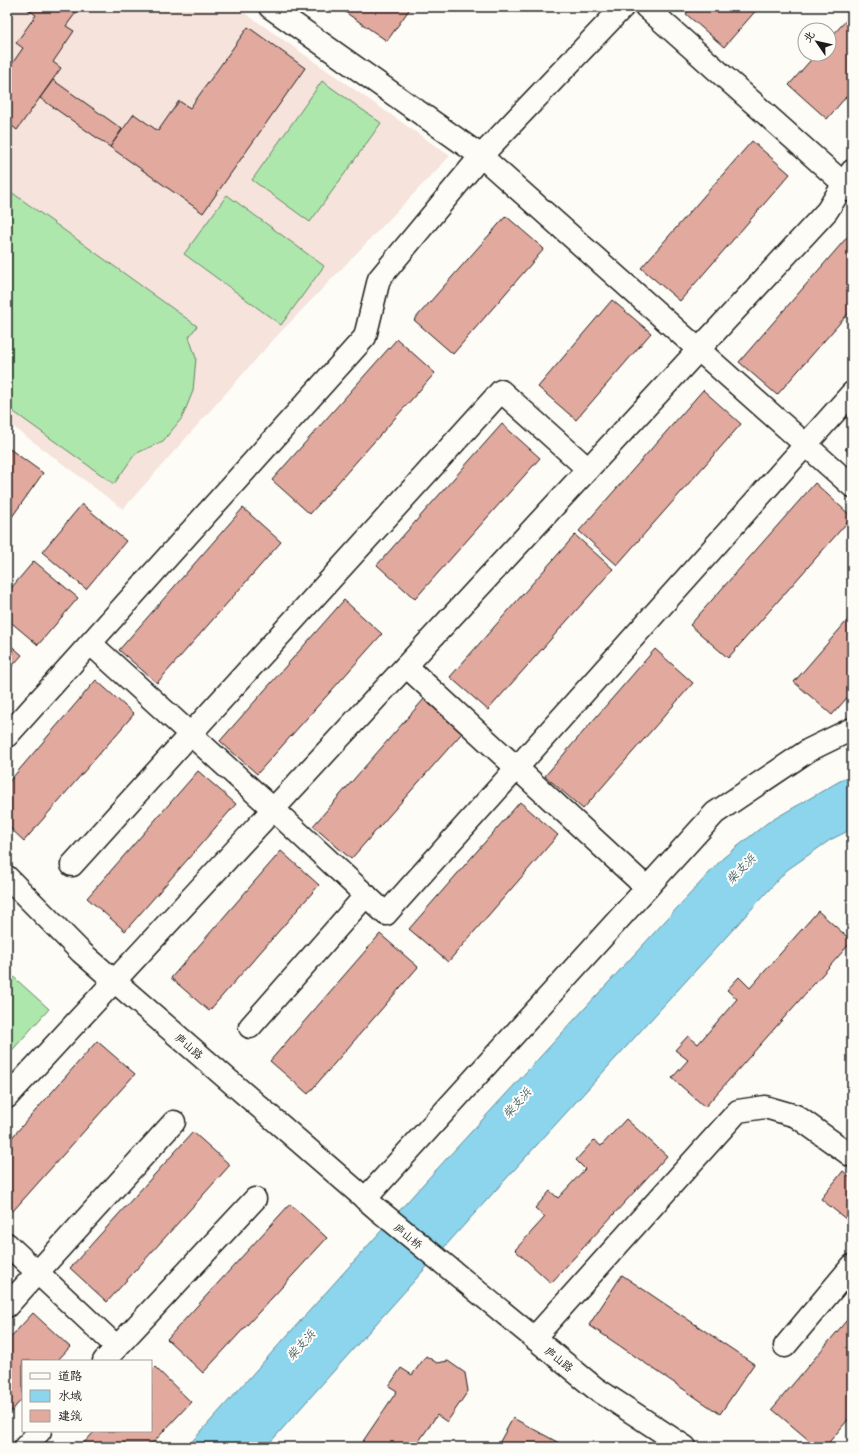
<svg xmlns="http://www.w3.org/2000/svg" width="859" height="1454" font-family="'Playpen Sans','LXGW WenKai TC',sans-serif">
  <rect width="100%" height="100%" fill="#fdfcf7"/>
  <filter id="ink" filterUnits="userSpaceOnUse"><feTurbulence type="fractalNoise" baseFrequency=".025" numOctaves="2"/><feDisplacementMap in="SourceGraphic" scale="8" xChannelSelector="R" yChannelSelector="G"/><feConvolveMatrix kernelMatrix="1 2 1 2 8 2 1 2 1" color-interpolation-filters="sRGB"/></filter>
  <g filter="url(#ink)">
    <path fill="#f5e3dc" d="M7,7H236L450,156L273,340L123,509L7,422Z"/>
    <g fill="#aee7ac" stroke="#658264">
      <path d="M322,81L381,123L310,222L252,180Z"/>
      <path d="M7,189L197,326L189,337L196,358L193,391L182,418L163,441L135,454L114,484L7,407Z"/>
      <path d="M227,195L324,266L281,325L184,254Z"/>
      <path d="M8,972L49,1009L7,1056V973Z"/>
    </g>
    <path fill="#8cd5ed" stroke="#5f8b99" d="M852,774V829L830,840L787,870L465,1224L266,1447H187L426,1181L723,858L767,823Z"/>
    <g fill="#e2a99e" stroke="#1c1c1c">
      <path d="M29,7H80L66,26L74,31L53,62L61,68L17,130L7,122V71L23,48L16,43L36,15L27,9Z"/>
      <path d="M349,7H411L387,41L345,12Z"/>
      <path d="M692,7H759L724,47L686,14Z"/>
      <path d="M852,14V90L827,119L789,85L816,54H829V39Z"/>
      <path d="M248,27L305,68L203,213L110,147L134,114L158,131L179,101L190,108Z"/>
      <path d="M53,80L122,129L110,147L40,98Z"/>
      <path d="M752,141L790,174L680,301L641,268Z"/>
      <path d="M506,216L544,249L453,354L414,320Z"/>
      <path d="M849,235L852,237V309L777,395L739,362Z"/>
      <path d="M612,300L651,333L576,420L538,387Z"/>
      <path d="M397,339L435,373L310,514L272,480Z"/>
      <path d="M703,390L741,424L617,565L579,531Z"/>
      <path d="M502,424L540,458L415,599L377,565Z"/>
      <path d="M852,442V455L845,449Z"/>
      <path d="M7,447L43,473L7,524Z"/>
      <path d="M815,483L852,517L728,658L690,625Z"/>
      <path d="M82,504L126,541L86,589L42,552Z"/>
      <path d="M243,508L281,542L157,683L119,650Z"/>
      <path d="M575,535L613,569L488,710L450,677Z"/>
      <path d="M34,561L78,598L38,645L7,619V593Z"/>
      <path d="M344,600L382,634L257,774L220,741Z"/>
      <path d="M852,615V692L832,715L794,682Z"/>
      <path d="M7,642L22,655L7,672Z"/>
      <path d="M655,649L693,683L583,809L545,776Z"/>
      <path d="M96,680L134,714L24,841L7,825V784Z"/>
      <path d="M424,699L462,733L351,859L313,826Z"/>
      <path d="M198,771L236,804L125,931L87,898Z"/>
      <path d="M520,802L558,835L448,962L409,929Z"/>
      <path d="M281,851L319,885L209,1011L171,978Z"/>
      <path d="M818,911L852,941L705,1107L672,1078L688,1060L675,1050L688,1036L698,1044L737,999L727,990L739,977L750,988Z"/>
      <path d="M380,934L418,967L308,1094L270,1061Z"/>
      <path d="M97,1041L135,1074L13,1211L7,1206V1143Z"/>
      <path d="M626,1119L667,1156L551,1283L515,1250L545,1217L535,1208L550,1191L558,1198L585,1169L576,1160L594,1140L601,1146Z"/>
      <path d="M193,1132L230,1165L107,1302L70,1268Z"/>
      <path d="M843,1171L852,1179V1224L821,1199Z"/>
      <path d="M290,1204L327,1238L203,1373L167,1339Z"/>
      <path d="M622,1275L754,1364L720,1414L589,1325Z"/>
      <path d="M33,1313L70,1347L57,1361H23V1398L7,1416V1341Z"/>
      <path d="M852,1314V1415L825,1447H817L772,1409Z"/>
      <path d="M426,1356L437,1363L448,1361L465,1373L468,1391L447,1422L437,1415L415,1447H359L397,1391L389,1386L401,1368L412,1375Z"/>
      <path d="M155,1367L191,1402L149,1447H80L95,1431H151V1371Z"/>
      <path d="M513,1418L559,1443L557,1447H497Z"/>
    </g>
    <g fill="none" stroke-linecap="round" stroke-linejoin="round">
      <defs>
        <g id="minor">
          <path d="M270,7L481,156L852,486"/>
          <path d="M646,7L852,191"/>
          <path d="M91,644L273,809L386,914L852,393"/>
          <path d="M406,666L647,888"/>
          <path d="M7,736L365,337L379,279L481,156L623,7"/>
          <path d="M72,865L501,391L588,469"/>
          <path d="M7,877L81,952L377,1209L595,1388L685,1447"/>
          <path d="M250,1027L366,895"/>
          <path d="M7,1097L827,211L852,171"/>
          <path d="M365,1199L715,813L809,750L852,729"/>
          <path d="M7,1244L117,1347"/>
          <path d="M7,1306L174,1122"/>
          <path d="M534,1338L738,1111L765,1107L796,1116L852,1156"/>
          <path d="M785,1346L852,1266"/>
          <path d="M104,1361L255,1199"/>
          <path d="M25,1447L40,1431"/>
        </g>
      </defs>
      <use href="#minor" stroke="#1c1c1c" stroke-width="25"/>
      <use href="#minor" stroke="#fdfcf7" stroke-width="22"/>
    </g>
  </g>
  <g text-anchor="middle" stroke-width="4" stroke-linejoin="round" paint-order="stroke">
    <g font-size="11" fill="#1c1c1c" stroke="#fdfcf7">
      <text transform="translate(189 1046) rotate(41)" y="4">庐山路</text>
      <text transform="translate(408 1236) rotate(40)" y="4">庐山桥</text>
      <text transform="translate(559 1359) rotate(39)" y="4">庐山路</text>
    </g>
    <g font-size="12" font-style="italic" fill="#435d65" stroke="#fdfcf7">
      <text transform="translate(741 869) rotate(-46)" y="4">柴支浜</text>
      <text transform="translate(517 1103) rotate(-48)" y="4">柴支浜</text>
      <text transform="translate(301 1345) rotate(-48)" y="4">柴支浜</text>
    </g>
  </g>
  <rect width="859" height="1454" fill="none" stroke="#fdfcf7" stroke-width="24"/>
  <rect x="12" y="12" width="835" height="1430" fill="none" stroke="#1c1c1c" stroke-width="1.5" filter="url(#ink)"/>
  <rect x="22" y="1360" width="130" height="72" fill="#fdfcf7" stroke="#a3a29f"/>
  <rect x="30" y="1373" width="20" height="6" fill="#fdfcf7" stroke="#a3a29f"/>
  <text x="58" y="1380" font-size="12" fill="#1c1c1c">道路</text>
  <rect x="30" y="1390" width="20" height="12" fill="#8cd5ed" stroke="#a3a29f"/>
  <text x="58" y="1400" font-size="12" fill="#1c1c1c">水域</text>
  <rect x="30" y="1410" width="20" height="12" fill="#e2a99e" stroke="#a3a29f"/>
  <text x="58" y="1420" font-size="12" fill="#1c1c1c">建筑</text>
  <g transform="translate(817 42) rotate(304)"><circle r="19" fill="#fdfcf7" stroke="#a3a29f"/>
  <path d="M0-3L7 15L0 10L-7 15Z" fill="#1c1c1c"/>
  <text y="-6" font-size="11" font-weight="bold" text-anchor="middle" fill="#1c1c1c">北</text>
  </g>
</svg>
